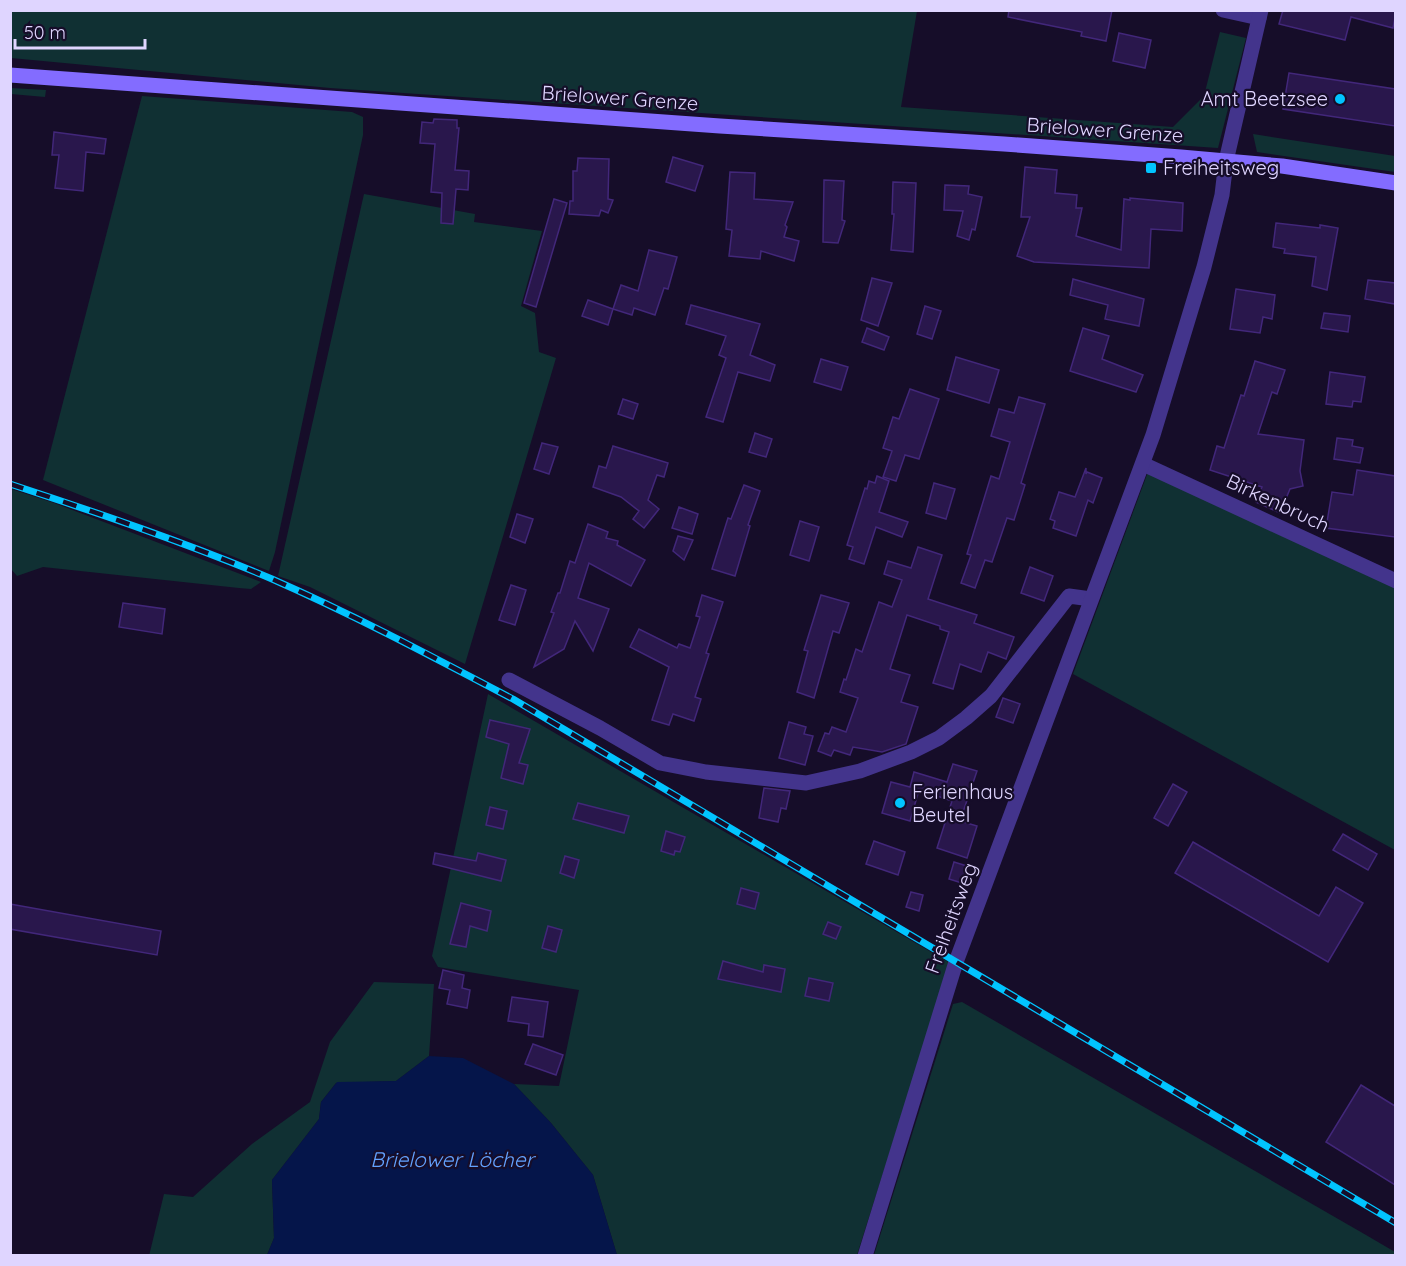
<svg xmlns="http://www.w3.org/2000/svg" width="1406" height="1266" font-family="Quicksand,sans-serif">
  <rect width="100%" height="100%" fill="#160d29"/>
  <g fill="#103033">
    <path d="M10,11H917L901,107L1173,127L1204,96L1220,32L1246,38L1218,148L330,88L11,58Z"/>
    <path d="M10,88H11L46,90L45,97L11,94Z"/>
    <path d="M142,96L352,112L363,117V135L275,552L269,571L43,480Z"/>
    <path d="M1253,134L1395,156V172L1257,152Z"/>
    <path d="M364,194L475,214L474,222L542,231L521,306L535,313L539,352L556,358L465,664L310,587L278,576Z"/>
    <path d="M1148,472L1395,586V850L1073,674Z"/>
    <path d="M11,489L54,503L261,582L251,589L239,588L43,567L17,576L11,569Z"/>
    <path d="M488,694L950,963L857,1255H617L593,1175L551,1123L514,1084L559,1086L579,990L438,967L432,956Z"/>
    <path d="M374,982L434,984L429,1056L396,1081L336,1083L321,1102L319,1119L272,1180L274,1238L267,1255L149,1256L164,1194L193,1197L252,1144L310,1102L330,1042Z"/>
    <path d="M962,1002L1366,1235L1395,1252V1255H874L953,1004Z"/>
  </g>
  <path fill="#05154a" d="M429,1056L463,1058L514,1084L551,1123L593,1175L617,1255H267L274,1238L272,1180L319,1119L321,1102L337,1082L396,1081Z"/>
  <g fill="#29174c" stroke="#42277a" stroke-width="1.5">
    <path d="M1009,10H1112L1106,41L1081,36L1082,32L1008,17Z"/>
    <path d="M1283,10H1395V18L1393,28L1351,17L1345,40L1279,24Z"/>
    <path d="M1119,33L1151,40L1145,68L1113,61Z"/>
    <path d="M1289,73L1395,89V126L1283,109Z"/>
    <path d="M434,119L457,120V128H459L455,170L469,171L468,190L456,189L453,224L441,223L442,193L431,192L435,144L420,143L422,122L433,123Z"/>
    <path d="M54,132L106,139L104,154L86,152L83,191L55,188L59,155H52Z"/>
    <path d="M673,157L703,166L695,191L666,182Z"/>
    <path d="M578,158L609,159L608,199L613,200L608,213L601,210L599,216L569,214L570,201H573V171H577Z"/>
    <path d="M1025,167L1057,170L1055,193L1077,195L1076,208H1082L1076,236L1121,250L1124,199L1130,200V198L1183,203L1182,231L1151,229L1149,268L1034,262L1017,256L1030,217H1021Z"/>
    <path d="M730,172L755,173L754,199L793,202L785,225L787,227L784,237L799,241L794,261L761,251L760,259L729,256L732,230L726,229Z"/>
    <path d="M824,180L844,181L842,220L845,221L838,243L823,242Z"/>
    <path d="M893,182L916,183L913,252L891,250L894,214H892Z"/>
    <path d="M945,185L969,186L968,194L982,197L975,230L972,229L969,240L957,236L963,211L944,210Z"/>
    <path d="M554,199L567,203L536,307L524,303Z"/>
    <path d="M1276,223L1320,228V225L1338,228L1327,290L1312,286L1316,257L1284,253L1285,249L1273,247Z"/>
    <path d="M649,250L677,257L668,289L664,288L655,315L634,308L632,315L613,309L621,285L638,291Z"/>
    <path d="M872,278L892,283L878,326L861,320Z"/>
    <path d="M1073,279L1144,299L1139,326L1105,319L1108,305L1070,295Z"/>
    <path d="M1368,280L1395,283V304L1365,299Z"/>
    <path d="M1236,289L1275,295L1272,319L1263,317L1260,333L1230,329Z"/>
    <path d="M588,300L613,309L608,325L582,316Z"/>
    <path d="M691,305L760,324L750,355L775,365L770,381L738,372L723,422L706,417L726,358L719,355L726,336L686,324Z"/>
    <path d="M925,306L941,311L932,339L917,334Z"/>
    <path d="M1324,313L1350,316L1348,332L1321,328Z"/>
    <path d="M867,328L889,337L884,350L862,342Z"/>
    <path d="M1083,328L1109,336L1102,359L1143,375L1136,392L1070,371Z"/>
    <path d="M956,357L999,370L989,403L947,390Z"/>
    <path d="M821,359L848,367L841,390L814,382Z"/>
    <path d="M1255,361L1285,370L1277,394L1272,392L1258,434L1304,440L1300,471L1303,486L1290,489L1280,513L1256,502L1262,487L1210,470L1217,446L1224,448L1241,395L1244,396Z"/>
    <path d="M1330,372L1365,377L1361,402L1353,401L1352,407L1326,404Z"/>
    <path d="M910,389L939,399L919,459L905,455L896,481L883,477L892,451L883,448L893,417L899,419Z"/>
    <path d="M1019,397L1045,404L1021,483L1025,485L1014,520L1007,518L992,562L985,560L975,588L961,583L971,555L967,554L991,476L999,479L1010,442L991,436L999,409L1014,413Z"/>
    <path d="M623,399L638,404L633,419L618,414Z"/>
    <path d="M755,433L772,439L766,457L749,452Z"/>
    <path d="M1337,438L1353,440L1352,446L1363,448L1360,463L1334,459Z"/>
    <path d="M542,443L558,447L549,474L534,469Z"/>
    <path d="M613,446L668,463L664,477L657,475L648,500L659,509L644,528L633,519L639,511L621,497L593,487L599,466L606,468Z"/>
    <path d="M1086,468V474L1087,472L1102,478L1093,503L1088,500L1076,536L1053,528L1055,521L1050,519L1059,492L1075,497Z"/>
    <path d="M1357,470L1395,476V537L1326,528L1332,492L1353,495Z"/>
    <path d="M877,476L889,481L879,512L908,522L902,537L876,527L864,564L849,559L853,547L847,545L865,488L867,489L869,481L875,483Z"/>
    <path d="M934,483L955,489L946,519L926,513Z"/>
    <path d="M744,485L760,491L748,525L750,526L735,576L712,569L728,518L731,519Z"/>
    <path d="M679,507L698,514L692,534L672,528Z"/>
    <path d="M517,514L533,519L525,543L510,537Z"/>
    <path d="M800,521L819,527L809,561L790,555Z"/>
    <path d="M588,524L608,532L606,538L618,541L617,545L645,560L631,586L589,563L578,598L609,609L593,651L575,621L564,649L534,667L554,613L551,612L558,593H560L570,561L575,563Z"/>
    <path d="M678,536L693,540L684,560L673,551Z"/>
    <path d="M918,547L942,555L928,599L977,615L974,623L1014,637L1006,659L988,652L981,672L960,664L953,689L933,683L949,632L940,629V626L907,615L890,669L910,675L901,702L918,707L906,744L882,752L853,747L850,755L834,750L831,756L818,751L825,733L829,734L832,727L846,732L858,698L840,692L844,679L846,680L856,649L862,652L879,602L892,607L902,580L884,574L888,561L911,568Z"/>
    <path d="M1030,567L1053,576L1044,601L1021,593Z"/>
    <path d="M511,585L526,590L515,625L499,620Z"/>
    <path d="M702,595L723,602L706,653L709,654L695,697L701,699L694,721L673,714L669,725L652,720L669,667L630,647L639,629L677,648L679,644L690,648L700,617L696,616Z"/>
    <path d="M821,595L849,603L839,633L833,631L814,698L797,692L808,651L804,650Z"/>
    <path d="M123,603L165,609L162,634L119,627Z"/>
    <path d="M1003,698L1020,704L1013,723L996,717Z"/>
    <path d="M490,720L530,729L519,763L528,765L523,784L501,778L509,744L486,737Z"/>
    <path d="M789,722L806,727L804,734L813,736L805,765L779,758Z"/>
    <path d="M953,764L977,771L960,821L977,826L967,858L937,848L952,801L919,790L910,821L882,813L891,782L910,787L914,772L947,782Z"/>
    <path d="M1173,784L1187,792L1168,826L1154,818Z"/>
    <path d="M764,788L790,791L786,809L781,808L778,822L759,818Z"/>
    <path d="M578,803L629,816L624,833L573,819Z"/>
    <path d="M490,807L507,811L503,829L486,825Z"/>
    <path d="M666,831L685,837L680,852L675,851L674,855L661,851Z"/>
    <path d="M1343,834L1377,854L1368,870L1333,850Z"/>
    <path d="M874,841L905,852L898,875L866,864Z"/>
    <path d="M1193,842L1319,916L1336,887L1363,903L1328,962L1175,873Z"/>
    <path d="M435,853L476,861L478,853L506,860L501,881L433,864Z"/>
    <path d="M565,856L579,860L574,878L560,873Z"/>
    <path d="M954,862L967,866L962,883L949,879Z"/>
    <path d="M741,888L759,893L755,909L737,904Z"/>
    <path d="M911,892L923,895L919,911L906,907Z"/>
    <path d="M461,903L491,911L487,931L470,926L466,947L450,944Z"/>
    <path d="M10,904L161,931L157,955L10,929Z"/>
    <path d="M828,922L841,927L836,939L823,934Z"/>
    <path d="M548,926L562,930L556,952L542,948Z"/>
    <path d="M723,961L763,972L764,965L785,969L781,992L718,979Z"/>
    <path d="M443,970L464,975L462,988L470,990L467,1008L447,1004L450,990L439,988Z"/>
    <path d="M809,978L833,983L829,1001L805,996Z"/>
    <path d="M512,997L548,1002L543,1037L528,1035L529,1024L508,1021Z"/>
    <path d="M533,1044L563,1055L556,1075L525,1064Z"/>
    <path d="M1361,1085L1395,1106V1185L1326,1142Z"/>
  </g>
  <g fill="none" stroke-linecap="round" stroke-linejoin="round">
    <g stroke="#43348c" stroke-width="15">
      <path d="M1223,10L1259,18"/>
      <path d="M1143,464L1396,581"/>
      <path d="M509,680L600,728L660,763L706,772L806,783L860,771L911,752L939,738L966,718L991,696L1069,596L1091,599"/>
      <path d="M865,1256L956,962L1153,435L1204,267L1222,195L1226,161"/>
    </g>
    <path stroke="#43348c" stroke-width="15" d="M1226,161L1261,10"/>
    <path stroke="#836cff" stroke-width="15" d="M10,75L720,126L1004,144L1181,157L1282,166L1396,183"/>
    <defs>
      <path id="rail" d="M10,484C98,513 187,543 272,579C354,615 433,657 513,699L1396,1223"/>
    </defs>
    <use href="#rail" stroke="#01c4ff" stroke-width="7"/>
    <use href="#rail" stroke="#160d29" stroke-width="4.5" stroke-dasharray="14" stroke-linecap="butt"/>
  </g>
  <g fill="#01c4ff" stroke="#160d29" stroke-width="2">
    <circle cx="1340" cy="99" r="6"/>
    <rect x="1145" y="162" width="12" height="12" rx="3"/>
    <circle cx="900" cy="803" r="6"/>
  </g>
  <g text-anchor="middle" stroke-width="4.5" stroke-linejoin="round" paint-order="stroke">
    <g font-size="20" fill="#dfd5ff" stroke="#160d29">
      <text transform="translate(620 98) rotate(4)" y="7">Brielower Grenze</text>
      <text transform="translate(1105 130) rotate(4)" y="7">Brielower Grenze</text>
      <text transform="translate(1278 503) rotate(25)" y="7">Birkenbruch</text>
      <text transform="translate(951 918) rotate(-70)" y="7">Freiheitsweg</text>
    </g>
    <g font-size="20" fill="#dfd5ff" stroke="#160d29" text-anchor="start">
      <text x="1328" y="106" text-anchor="end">Amt Beetzsee</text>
      <text x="1163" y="175">Freiheitsweg</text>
      <text x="912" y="799">Ferienhaus<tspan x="912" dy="23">Beutel</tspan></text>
    </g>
    <g font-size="21" font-style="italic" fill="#63a2ff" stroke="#160d29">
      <text x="452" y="1167">Brielower Löcher</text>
    </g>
  </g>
  <rect width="1406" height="1266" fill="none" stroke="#dfd5ff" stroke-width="24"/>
  <path d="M15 39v9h130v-9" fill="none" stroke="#dfd5ff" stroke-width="3"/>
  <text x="24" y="39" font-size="18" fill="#dfd5ff" stroke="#160d29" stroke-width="4.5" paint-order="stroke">50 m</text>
</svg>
